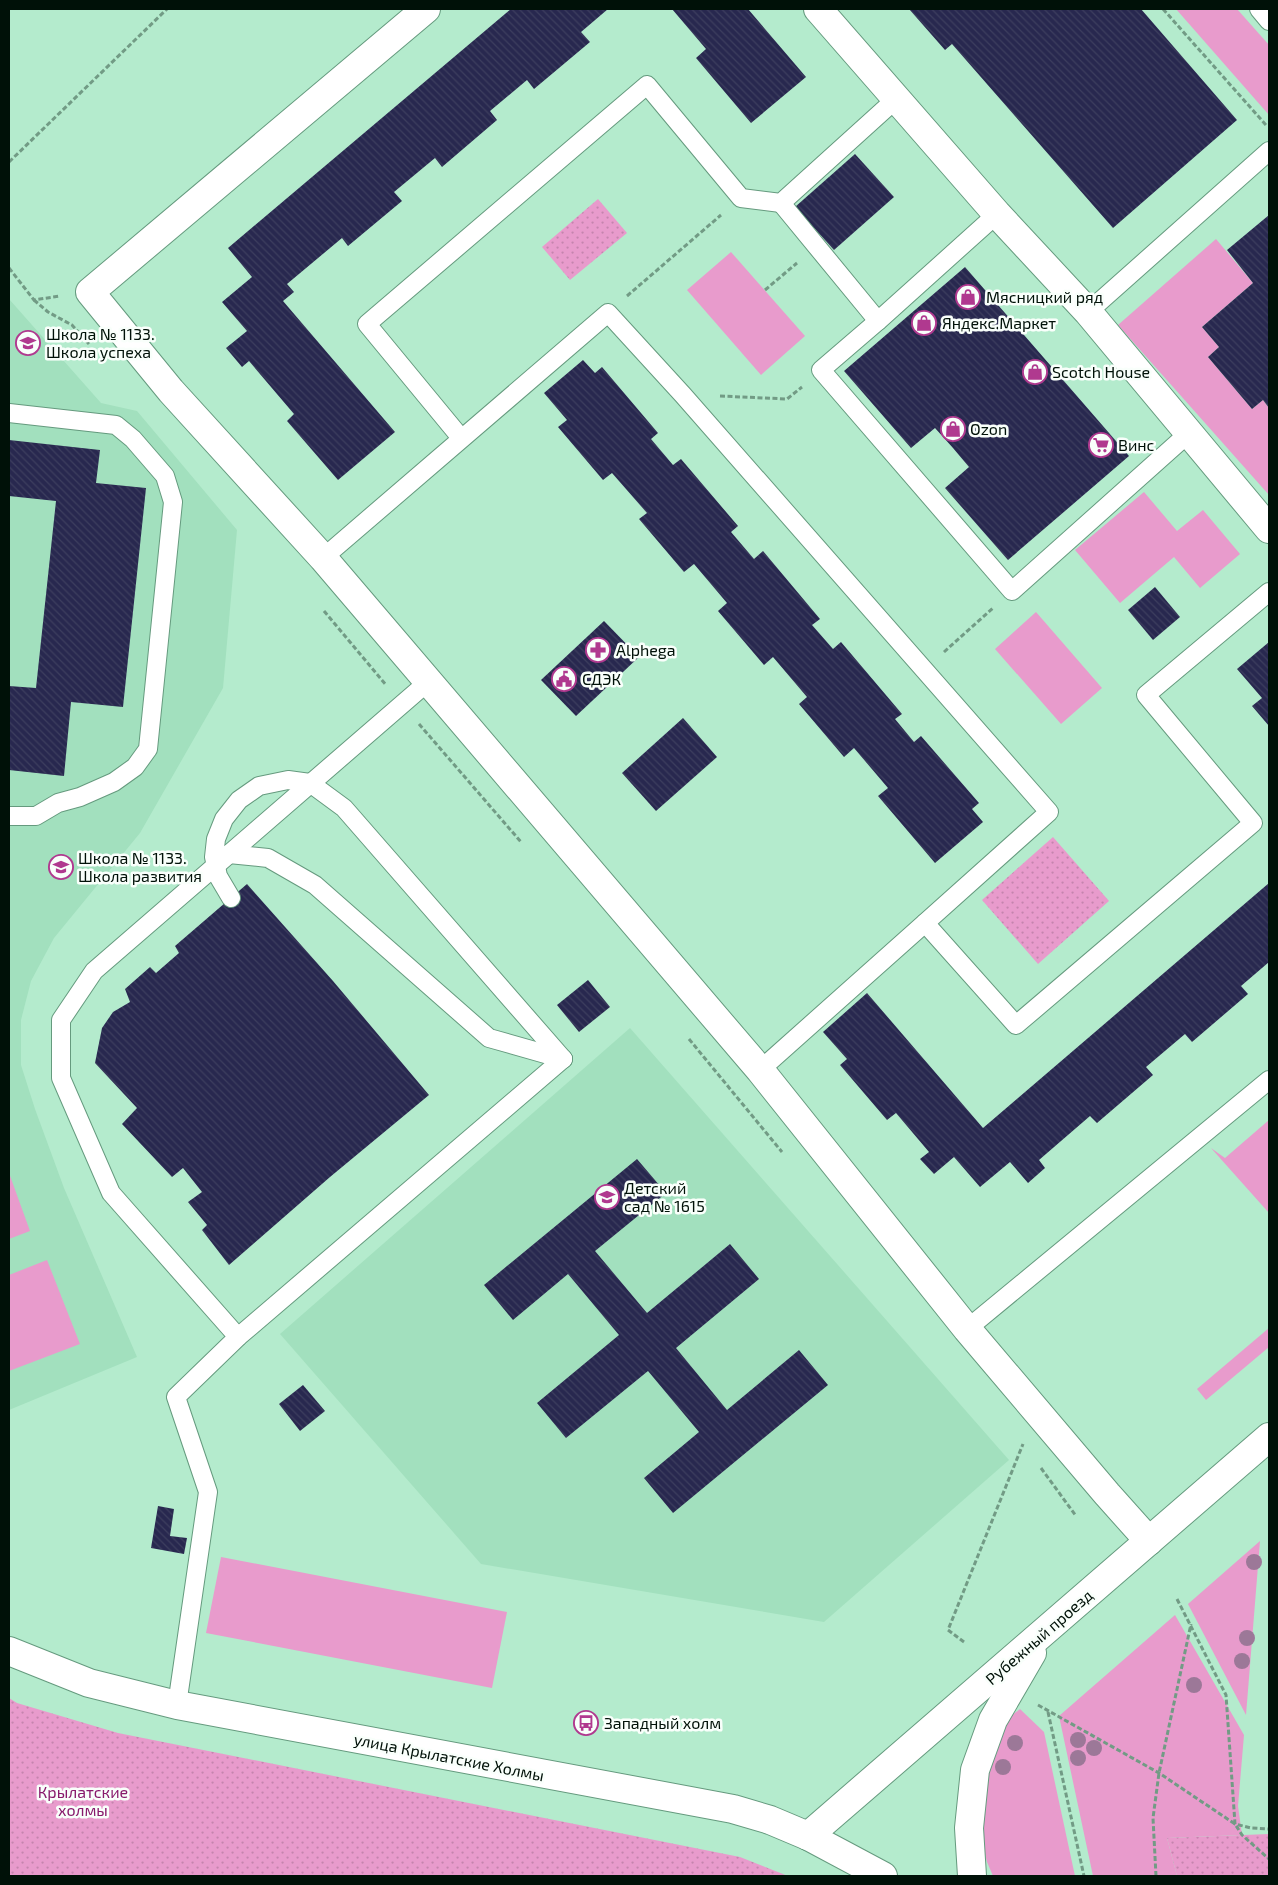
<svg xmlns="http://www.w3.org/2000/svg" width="1278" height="1885" font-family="'Exo 2',sans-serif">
  <defs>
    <pattern id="park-dots" width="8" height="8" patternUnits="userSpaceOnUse" patternTransform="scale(1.25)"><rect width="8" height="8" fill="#e89bcc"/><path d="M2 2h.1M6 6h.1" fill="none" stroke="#c584ae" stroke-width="1.8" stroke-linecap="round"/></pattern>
    <pattern id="building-back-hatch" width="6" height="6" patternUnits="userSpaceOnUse" patternTransform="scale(1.25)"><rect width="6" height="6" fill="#28284f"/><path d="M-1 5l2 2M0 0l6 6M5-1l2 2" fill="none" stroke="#3d3e5e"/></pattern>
  </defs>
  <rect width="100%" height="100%" fill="#b4ebcd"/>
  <g fill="#a2e0be">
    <path d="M9,299L101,403L137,411L237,530L223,688L140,833L54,938L31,981L21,1020V1065L35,1109L64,1188L137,1357L9,1410Z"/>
    <path d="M630,1028L1009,1460L824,1622L481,1564L280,1334Z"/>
  </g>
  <g fill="#e89bcc">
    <path d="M1176,9H1237L1269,45V115Z"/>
    <path d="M1216,239L1253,283L1202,327L1219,347L1208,357L1252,409L1263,400L1269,408V495L1118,325Z"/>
    <path d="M731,252L805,336L761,375L687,290Z"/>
    <path d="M1144,492L1177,531L1203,510L1240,554L1200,588L1174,557L1120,603L1075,550Z"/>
    <path d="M1036,612L1102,688L1061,724L995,649Z"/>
    <path d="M1269,1120V1213L1211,1148L1225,1158Z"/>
    <path d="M9,1173L30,1231L9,1239Z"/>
    <path d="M47,1260L80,1344L9,1371V1275Z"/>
    <path d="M1269,1328V1347L1206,1400L1197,1389Z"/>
    <path d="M1260,1541L1246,1715L1188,1604Z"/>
    <path d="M221,1557L507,1612L492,1688L206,1633Z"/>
    <path d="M1175,1615L1244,1735L1238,1806L1242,1835L1167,1838L1177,1876H1093L1059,1716Z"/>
    <path d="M1020,1709L1044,1732L1075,1876H993L987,1862L980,1834V1786L1006,1720Z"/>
  </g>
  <g fill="url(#park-dots)">
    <path d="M598,199L627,233L570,280L542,247Z"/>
    <path d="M1053,837L1109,901L1038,964L982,900Z"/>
    <path d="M9,1698L17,1703L118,1733L740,1857L788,1876H9Z"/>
    <path d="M1269,1834V1876H1177L1167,1838Z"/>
  </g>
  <g fill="url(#building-back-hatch)">
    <path d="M511,9H608L581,32L590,42L534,89L527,80L490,111L497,120L442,167L435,158L394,192L402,201L348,246L342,238L287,284L294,292L283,301L395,432L338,480L287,421L294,414L249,361L242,367L226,348L247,331L222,302L252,277L228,248Z"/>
    <path d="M672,9H748L806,77L751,123L696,58L706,49Z"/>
    <path d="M909,9H1141L1237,120L1113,228L952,44L945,50Z"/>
    <path d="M855,154L894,197L834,250L795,207Z"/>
    <path d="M1269,215V408L1263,400L1252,409L1208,357L1219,347L1202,327L1253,283L1227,250Z"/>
    <path d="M965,267L1129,456L1008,560L945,488L969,467L953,448L935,428L911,448L844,371Z"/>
    <path d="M583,360L595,373L602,367L658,433L651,439L673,465L681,459L738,526L731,532L754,559L763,551L820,619L812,625L833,649L841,642L902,714L895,719L914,742L921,736L979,803L972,809L983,822L935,863L878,796L888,788L854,748L844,757L799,704L807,697L773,657L764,665L718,611L727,603L694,564L684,572L639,519L647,513L612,473L603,480L558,427L567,420L544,393Z"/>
    <path d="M9,440L100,450L96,483L146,488L123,707L71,702L64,776L9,770V686L36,688L56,501L9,496Z"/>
    <path d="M1155,587L1180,617L1153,640L1128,610Z"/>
    <path d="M604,621L639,657L576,716L541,680Z"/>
    <path d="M1269,642V726L1252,706L1262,698L1237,669Z"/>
    <path d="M683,718L717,757L656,811L622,773Z"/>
    <path d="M1269,883V962L1241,986L1248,994L1192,1042L1185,1034L1146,1067L1153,1075L1097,1123L1090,1116L1039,1160L1045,1168L1028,1183L1010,1162L980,1187L954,1157L934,1174L920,1159L929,1152L896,1113L887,1120L840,1065L847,1059L823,1032L867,993L983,1128Z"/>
    <path d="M247,884L333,981L429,1095L330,1177L229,1265L202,1230L207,1225L188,1202L202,1192L183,1168L172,1177L122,1124L137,1108L95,1063L102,1028L113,1012L130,1002L125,989L150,967L156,973L179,953L175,946Z"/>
    <path d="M588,980L610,1007L579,1032L557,1005Z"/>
    <path d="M637,1159L666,1193L595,1251L647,1313L730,1244L759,1279L676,1348L727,1410L799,1350L828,1385L673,1513L644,1478L699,1432L648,1371L566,1438L537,1403L619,1335L568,1274L513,1320L484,1285Z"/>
    <path d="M303,1385L325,1411L300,1431L279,1404Z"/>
    <path d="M158,1506L174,1509L170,1536L187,1538L184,1554L151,1548Z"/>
  </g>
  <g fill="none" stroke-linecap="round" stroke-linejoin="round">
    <defs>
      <g id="lane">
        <path d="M1259,9L1269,21"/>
        <path d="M781,203L878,321"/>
        <path d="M997,214L878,321L821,370L1012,591L1190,432"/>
        <path d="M1088,312L1269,151"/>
        <path d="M9,413L116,425L133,439L165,476L173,502L148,749L135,767L114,782L80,797L58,803L36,816H9"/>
        <path d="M461,438L367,324L647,85L741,198L781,203L896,99"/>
        <path d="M323,558L608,313L683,395L1049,812L925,923"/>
        <path d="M229,854L268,858L315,885L489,1038L563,1059"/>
        <path d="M231,898L218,876L214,857L216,839L224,819L239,800L259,786L288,780L310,783L344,808L563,1059"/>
        <path d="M760,1070L925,923L1016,1025L1253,823L1146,695L1269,592"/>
        <path d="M967,1329L1269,1080"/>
        <path d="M238,1337L563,1059"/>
        <path d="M177,1705L208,1492L176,1397L238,1337L111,1193L61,1078V1020L94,971L429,681"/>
      </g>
      <g id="street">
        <path d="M426,9L90,292L171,391L323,558L760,1070L967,1329L1107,1494L1149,1541"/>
        <path d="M818,9L997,214L1088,312L1269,529"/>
      </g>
      <g id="secondary">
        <path d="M9,1651L89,1683L177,1705L733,1809L770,1820L808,1836L883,1876"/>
        <path d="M808,1836L1269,1437"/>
        <path d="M972,1876L969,1828L975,1770L993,1720L1032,1653"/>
      </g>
    </defs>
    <use href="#lane" stroke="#659a7e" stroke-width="20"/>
    <use href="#street" stroke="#659a7e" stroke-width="30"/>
    <use href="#secondary" stroke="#659a7e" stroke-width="30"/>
    <g stroke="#729b85" stroke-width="3" stroke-dasharray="5 2.5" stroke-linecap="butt">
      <path d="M1163,9L1266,125"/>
      <path d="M9,162L167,9"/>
      <path d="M9,268L34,300L60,296"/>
      <path d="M765,290L797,263"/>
      <path d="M627,296L721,215"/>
      <path d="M34,300L48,312L72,325L89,344"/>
      <path d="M720,396L787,399L802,387"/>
      <path d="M324,611L386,685"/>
      <path d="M944,652L993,608"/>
      <path d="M419,724L521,842"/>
      <path d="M689,1039L782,1152"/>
      <path d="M1041,1468L1076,1516"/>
      <path d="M1177,1599L1226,1695L1235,1824L1251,1828L1269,1829"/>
      <path d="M964,1642L948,1630L1023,1444"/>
      <path d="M1038,1705L1159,1773L1235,1824L1242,1835L1269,1859"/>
      <path d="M1048,1712L1084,1876"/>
      <path d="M1156,1876L1153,1818L1159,1773L1191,1624"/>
    </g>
    <use href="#lane" stroke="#fff" stroke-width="18"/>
    <use href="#street" stroke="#fff" stroke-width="28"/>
    <use href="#secondary" stroke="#fff" stroke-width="28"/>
  </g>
  <g fill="#9c7898">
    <circle cx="1254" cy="1562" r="8"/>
    <circle cx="1247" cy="1638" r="8"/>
    <circle cx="1242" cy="1661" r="8"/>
    <circle cx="1194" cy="1685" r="8"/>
    <circle cx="1078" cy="1740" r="8"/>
    <circle cx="1015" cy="1743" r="8"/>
    <circle cx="1094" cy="1748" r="8"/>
    <circle cx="1078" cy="1758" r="8"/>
    <circle cx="1003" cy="1767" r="8"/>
  </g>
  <defs>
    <symbol id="shop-ring" viewBox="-11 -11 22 22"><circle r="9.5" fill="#f9fffb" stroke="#b0398f" stroke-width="1.5"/><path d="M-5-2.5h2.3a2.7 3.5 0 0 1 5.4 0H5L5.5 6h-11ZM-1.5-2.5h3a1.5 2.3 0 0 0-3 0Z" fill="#b0398f"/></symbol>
    <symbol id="school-ring" viewBox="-11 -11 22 22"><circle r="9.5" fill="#f9fffb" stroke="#b0398f" stroke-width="1.5"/><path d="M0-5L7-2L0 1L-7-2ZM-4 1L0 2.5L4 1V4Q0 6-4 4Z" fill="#b0398f"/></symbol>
    <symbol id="supermarket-ring" viewBox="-11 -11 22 22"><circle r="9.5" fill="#f9fffb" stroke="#b0398f" stroke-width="1.5"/><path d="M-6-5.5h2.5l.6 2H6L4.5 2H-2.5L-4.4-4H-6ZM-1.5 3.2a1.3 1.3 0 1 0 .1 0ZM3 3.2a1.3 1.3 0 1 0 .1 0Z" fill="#b0398f"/></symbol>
    <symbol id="pharmacy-ring" viewBox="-11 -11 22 22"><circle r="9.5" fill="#f9fffb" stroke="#b0398f" stroke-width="1.5"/><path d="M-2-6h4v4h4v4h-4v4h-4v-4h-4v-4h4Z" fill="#b0398f"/></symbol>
    <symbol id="civic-ring" viewBox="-11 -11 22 22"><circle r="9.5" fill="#f9fffb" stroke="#b0398f" stroke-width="1.5"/><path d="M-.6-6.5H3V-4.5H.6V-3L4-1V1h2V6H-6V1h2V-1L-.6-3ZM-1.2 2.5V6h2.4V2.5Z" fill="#b0398f"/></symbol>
    <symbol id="bus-ring" viewBox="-11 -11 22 22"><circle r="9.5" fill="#f9fffb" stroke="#b0398f" stroke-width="1.5"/><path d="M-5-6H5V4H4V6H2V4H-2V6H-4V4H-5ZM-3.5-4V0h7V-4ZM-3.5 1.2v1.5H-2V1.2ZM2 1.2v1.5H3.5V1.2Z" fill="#b0398f"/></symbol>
  </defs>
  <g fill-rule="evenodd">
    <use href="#shop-ring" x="954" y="283" width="28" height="28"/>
    <use href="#shop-ring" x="910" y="309" width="28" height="28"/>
    <use href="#school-ring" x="14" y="329" width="28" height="28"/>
    <use href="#shop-ring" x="1021" y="358" width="28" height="28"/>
    <use href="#shop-ring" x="939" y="415" width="28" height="28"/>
    <use href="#supermarket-ring" x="1087" y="431" width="28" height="28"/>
    <use href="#pharmacy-ring" x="584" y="636" width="28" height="28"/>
    <use href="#civic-ring" x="550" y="665" width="28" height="28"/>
    <use href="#school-ring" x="47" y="853" width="28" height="28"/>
    <use href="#school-ring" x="593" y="1183" width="28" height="28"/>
    <use href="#bus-ring" x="572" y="1709" width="28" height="28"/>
  </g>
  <g text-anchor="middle" stroke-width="5" stroke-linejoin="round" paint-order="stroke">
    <g font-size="16" fill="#001108" stroke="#f9fffb" text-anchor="start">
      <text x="986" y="303">Мясницкий ряд</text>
      <text x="942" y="329">Яндекс.Маркет</text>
      <text x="46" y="340">Школа № 1133.<tspan x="46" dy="18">Школа успеха</tspan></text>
      <text x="1052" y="378">Scotch House</text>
      <text x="970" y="435">Ozon</text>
      <text x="1118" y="451">Винс</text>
      <text x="616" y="656">Alphega</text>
      <text x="582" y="685">СДЭК</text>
      <text x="78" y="864">Школа № 1133.<tspan x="78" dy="18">Школа развития</tspan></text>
      <text x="624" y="1194">Детский<tspan x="624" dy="18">сад № 1615</tspan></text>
      <text x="604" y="1729">Западный холм</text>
    </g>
    <g font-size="16" fill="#001108" stroke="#f9fffb">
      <text transform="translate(1039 1637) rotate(-41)" y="6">Рубежный проезд</text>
      <text transform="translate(449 1757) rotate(11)" y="6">улица Крылатские Холмы</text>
    </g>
    <g font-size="16" fill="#881a6c" stroke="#f9fffb">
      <text x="83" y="1798">Крылатские<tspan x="83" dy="18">холмы</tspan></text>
    </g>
  </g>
  <rect width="1278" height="1885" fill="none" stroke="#001108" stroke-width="20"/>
</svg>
